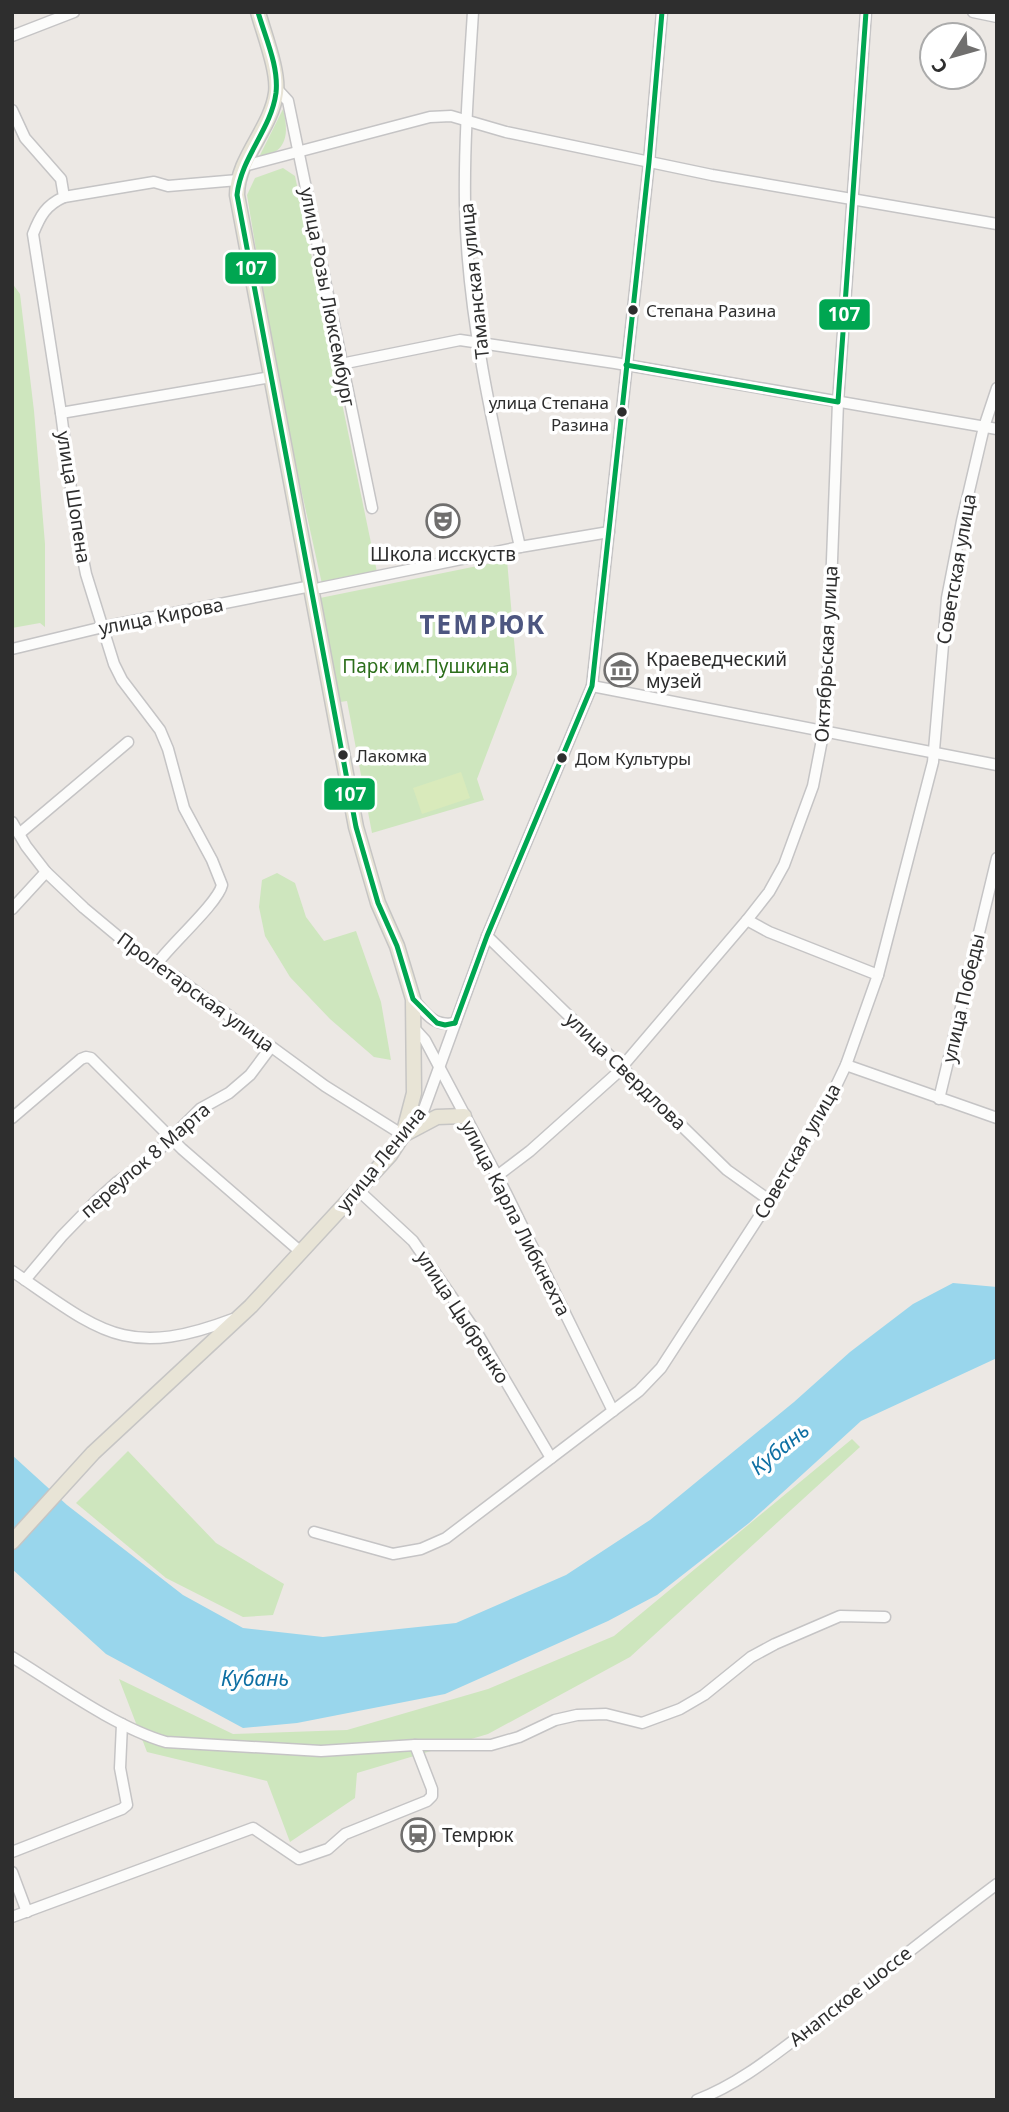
<svg xmlns="http://www.w3.org/2000/svg" width="1009" height="2112" font-family="'Noto Sans',sans-serif">
  <rect width="100%" height="100%" fill="#ece8e4"/>
  <g fill="#cee6be">
    <path d="M283,109C289,133 288,153 259,157Z"/>
    <path d="M283,168L295,176L377,572L322,584L279,389L247,195L255,178Z"/>
    <path d="M12,283L20,294L34,411L45,544V627L40,623L12,628Z"/>
    <path d="M507,560L517,674L477,779L484,800L372,833L347,701L340,702L320,598Z"/>
    <path d="M277,873L295,883L306,917L324,941L356,931L381,1002L391,1060L374,1057L330,1019L290,977L265,936L259,907L262,880Z"/>
    <path d="M852,1439L860,1447L630,1657L488,1734L357,1773L355,1798L290,1842L267,1781L147,1752L119,1679L233,1734L347,1730L488,1689L614,1636Z"/>
    <path d="M128,1451L216,1543L284,1584L273,1615L243,1617L166,1578L76,1503Z"/>
  </g>
  <path fill="#d9eabb" d="M461,772L470,798L422,814L413,788Z"/>
  <path fill="#99d6ec" d="M953,1283L997,1287V1358L861,1421L749,1523L657,1595L608,1621L445,1694L297,1723L243,1728L106,1654L12,1569V1455L67,1505L183,1595L243,1628L323,1637L456,1623L566,1575L650,1520L794,1402L850,1352L913,1304Z"/>
  <g fill="none" stroke-linecap="round" stroke-linejoin="round">
    <defs>
      <g id="minor">
        <path d="M473,12C469,76 464,140 465,204C467,318 495,436 520,547"/>
        <path d="M973,12L997,17"/>
        <path d="M12,36L74,12"/>
        <path d="M277,89L288,101L372,508"/>
        <path d="M12,110L25,138L61,179L64,197C46,205 40,216 33,234L61,413L75,519L86,574L114,664L122,680L160,730L168,749L184,808L212,860L222,885C218,903 170,945 156,965"/>
        <path d="M244,166L430,117L451,116L506,132L712,175L997,224"/>
        <path d="M64,197L154,182L168,186L238,180"/>
        <path d="M341,364L460,340L615,363L997,429"/>
        <path d="M61,413L271,377"/>
        <path d="M320,588L520,547L609,532"/>
        <path d="M12,649L103,627L311,586"/>
        <path d="M592,686L997,765"/>
        <path d="M12,822L26,846L46,872L84,908L138,953L179,979L325,1086L403,1135L424,1109L487,936L592,686L649,162L662,12"/>
        <path d="M19,834L128,742"/>
        <path d="M12,909L46,872"/>
        <path d="M747,920L769,932L878,975"/>
        <path d="M487,936L727,1170L769,1200"/>
        <path d="M413,999C426,1014 434,1027 455,1023"/>
        <path d="M415,1029L425,1040L506,1193L613,1411"/>
        <path d="M846,1065L997,1118"/>
        <path d="M939,1099L997,858"/>
        <path d="M12,1118L81,1059L86,1057L91,1058L182,1149L302,1253"/>
        <path d="M497,1176L530,1151L615,1075L747,920L769,892L784,865L813,786L826,719L838,402L866,12"/>
        <path d="M358,1190L413,1241L479,1336L551,1458"/>
        <path d="M12,1271C100,1331 125,1360 233,1319"/>
        <path d="M25,1280L62,1236L97,1200L117,1182L150,1159L200,1109L229,1093L250,1075L271,1047"/>
        <path d="M314,1532L393,1554L421,1549L446,1538L639,1391L661,1368L792,1166L825,1109L846,1065L878,975L933,762L947,598L962,521L984,427L997,388"/>
        <path d="M12,1657C59,1686 115,1727 166,1742L321,1751L415,1745H491L519,1737L555,1720L577,1715L606,1714L642,1723L680,1709L704,1695L751,1657L775,1644L840,1616L885,1617"/>
        <path d="M12,1852L122,1809L127,1805L120,1768L122,1724"/>
        <path d="M12,1872L27,1912"/>
        <path d="M12,1917L253,1828L299,1859L328,1849L345,1834L427,1801L432,1796V1789L415,1745"/>
        <path d="M697,2100C739,2084 774,2055 810,2028C873,1981 934,1931 997,1884"/>
      </g>
      <g id="major">
        <path d="M403,1135L437,1117L464,1116"/>
        <path d="M12,1542L93,1453L251,1306L358,1190L390,1155L403,1135L414,1093L413,999L397,946L378,903L356,827L237,195C237,158 271,129 276,93C279,72 264,34 258,12"/>
      </g>
    </defs>
    <use href="#minor" stroke="#c5c4c5" stroke-width="13"/>
    <use href="#major" stroke="#c6c5c4" stroke-width="17"/>
    <use href="#minor" stroke="#fcfcfb" stroke-width="10"/>
    <use href="#major" stroke="#e8e4d6" stroke-width="14"/>
    <defs>
      <g id="bus-1">
        <path d="M258,12C265,37 279,66 276,93C271,130 241,157 237,195L356,827L378,903L397,946L413,999L437,1023L445,1025L455,1023"/>
        <path d="M626,365L838,402L866,12"/>
        <path d="M455,1023L487,936L592,686L649,162L662,12"/>
      </g>
    </defs>
    <use href="#bus-1" stroke="#fff" stroke-width="10"/>
    <use href="#bus-1" stroke="#00a651" stroke-width="5"/>
  </g>
  <defs>
    <symbol id="theatre-ring" viewBox="-11 -11 22 22"><circle r="9.5" fill="#fff" stroke="#706f6e" stroke-width="1.5"/><path d="M-5-5.5Q0-4 5-5.5V0Q5 5 0 6Q-5 5-5 0ZM-3.3-2.5H-1v1.5H-3.3ZM1-2.5H3.3v1.5H1ZM-2.8 1Q0 5.5 2.8 1Z" fill="#706f6e"/></symbol>
    <symbol id="museum-ring" viewBox="-11 -11 22 22"><circle r="9.5" fill="#fff" stroke="#706f6e" stroke-width="1.5"/><path d="M0-6L6-3V-2H-6V-3ZM-5-1h2V3h-2ZM-1-1h2V3h-2ZM3-1h2V3H3ZM-6 4H6V6H-6Z" fill="#706f6e"/></symbol>
    <symbol id="station-ring" viewBox="-11 -11 22 22"><circle r="9.5" fill="#fff" stroke="#706f6e" stroke-width="1.5"/><path d="M-3-6H3Q5-6 5-4V2Q5 4 3 4L4.5 6H3L1.5 4h-3L-3 6H-4.5L-3 4Q-5 4-5 2V-4Q-5-6-3-6ZM-3.5-4v3h7v-3ZM-3.5 1v1.5H-2V1ZM2 1v1.5H3.5V1Z" fill="#706f6e"/></symbol>
  </defs>
  <g fill-rule="evenodd">
    <use href="#theatre-ring" x="424" y="502" width="38" height="38"/>
    <use href="#museum-ring" x="602" y="651" width="38" height="38"/>
    <use href="#station-ring" x="399" y="1816" width="38" height="38"/>
  </g>
  <g fill="#2e2e2e" stroke="#fff" stroke-width="2.5">
    <circle cx="633" cy="310" r="6"/>
    <circle cx="622" cy="412" r="6"/>
    <circle cx="343" cy="755" r="6"/>
    <circle cx="562" cy="758" r="6"/>
  </g>
  <g text-anchor="middle" stroke-width="7" stroke-linejoin="round" paint-order="stroke">
    <g font-size="17" fill="#2e2e2e" stroke="#fff" text-anchor="start">
      <text x="646" y="317">Степана Разина</text>
      <text x="609" y="409" text-anchor="end">улица Степана<tspan x="609" dy="22">Разина</tspan></text>
      <text x="356" y="762">Лакомка</text>
      <text x="575" y="765">Дом Культуры</text>
    </g>
    <g font-size="19" fill="#2e2e2e" stroke="#fff">
      <text transform="translate(474 281) rotate(-96)" y="7">Таманская улица</text>
      <text transform="translate(328 297) rotate(79)" y="7">улица Розы Люксембург</text>
      <text transform="translate(74 497) rotate(81)" y="7">улица Шопена</text>
      <text transform="translate(956 569) rotate(-80)" y="7">Советская улица</text>
      <text transform="translate(161 616) rotate(-11)" y="7">улица Кирова</text>
      <text transform="translate(826 654) rotate(-87)" y="7">Октябрьская улица</text>
      <text transform="translate(196 992) rotate(36)" y="7">Пролетарская улица</text>
      <text transform="translate(963 998) rotate(-77)" y="7">улица Победы</text>
      <text transform="translate(626 1071) rotate(44)" y="7">улица Свердлова</text>
      <text transform="translate(797 1151) rotate(-60)" y="7">Советская улица</text>
      <text transform="translate(381 1159) rotate(-51)" y="7">улица Ленина</text>
      <text transform="translate(145 1160) rotate(-41)" y="7">переулок 8 Марта</text>
      <text transform="translate(516 1218) rotate(63)" y="7">улица Карла Либкнехта</text>
      <text transform="translate(463 1317) rotate(57)" y="7">улица Цыбренко</text>
      <text transform="translate(850 1996) rotate(-38)" y="7">Анапское шоссе</text>
    </g>
    <g font-size="19" fill="#2e2e2e" stroke="#fff" text-anchor="start">
      <text x="443" y="561" text-anchor="middle">Школа исскуств</text>
      <text x="646" y="666">Краеведческий<tspan x="646" dy="22">музей</tspan></text>
      <text x="442" y="1842">Темрюк</text>
    </g>
    <g font-size="19" fill="#2c6e1b" stroke="#fff">
      <text x="426" y="673">Парк им.Пушкина</text>
    </g>
    <g font-size="21" font-style="italic" fill="#0d6fa3" stroke="#fff">
      <text transform="translate(780 1449) rotate(-39)" y="7">Кубань</text>
      <text x="255" y="1686">Кубань</text>
    </g>
    <g font-size="26" font-weight="bold" letter-spacing="2" fill="#4d5680" stroke="#fff">
      <text x="483" y="634">ТЕМРЮК</text>
    </g>
  </g>
  <g stroke="#fff" stroke-width="2.5">
    <rect x="224" y="251" width="53" height="34" rx="7" fill="#00a651"/>
    <rect x="818" y="298" width="53" height="33" rx="7" fill="#00a651"/>
    <rect x="323" y="777" width="53" height="34" rx="7" fill="#00a651"/>
  </g>
  <g font-size="19" text-anchor="middle" font-weight="bold" fill="#fff">
    <text x="251" y="275">107</text>
    <text x="844" y="321">107</text>
    <text x="350" y="801">107</text>
  </g>
  <rect width="1009" height="2112" fill="none" stroke="#2e2e2e" stroke-width="28"/>
  <g transform="translate(953 56) rotate(233)"><circle r="33" fill="#ffffff" stroke="#ababab" stroke-width="2"/>
  <path d="M0-5L12 26L0 18L-12 26Z" fill="#706f6e"/>
  <text y="-10" font-size="19" font-weight="bold" text-anchor="middle" fill="#2e2e2e">С</text>
  </g>
</svg>
